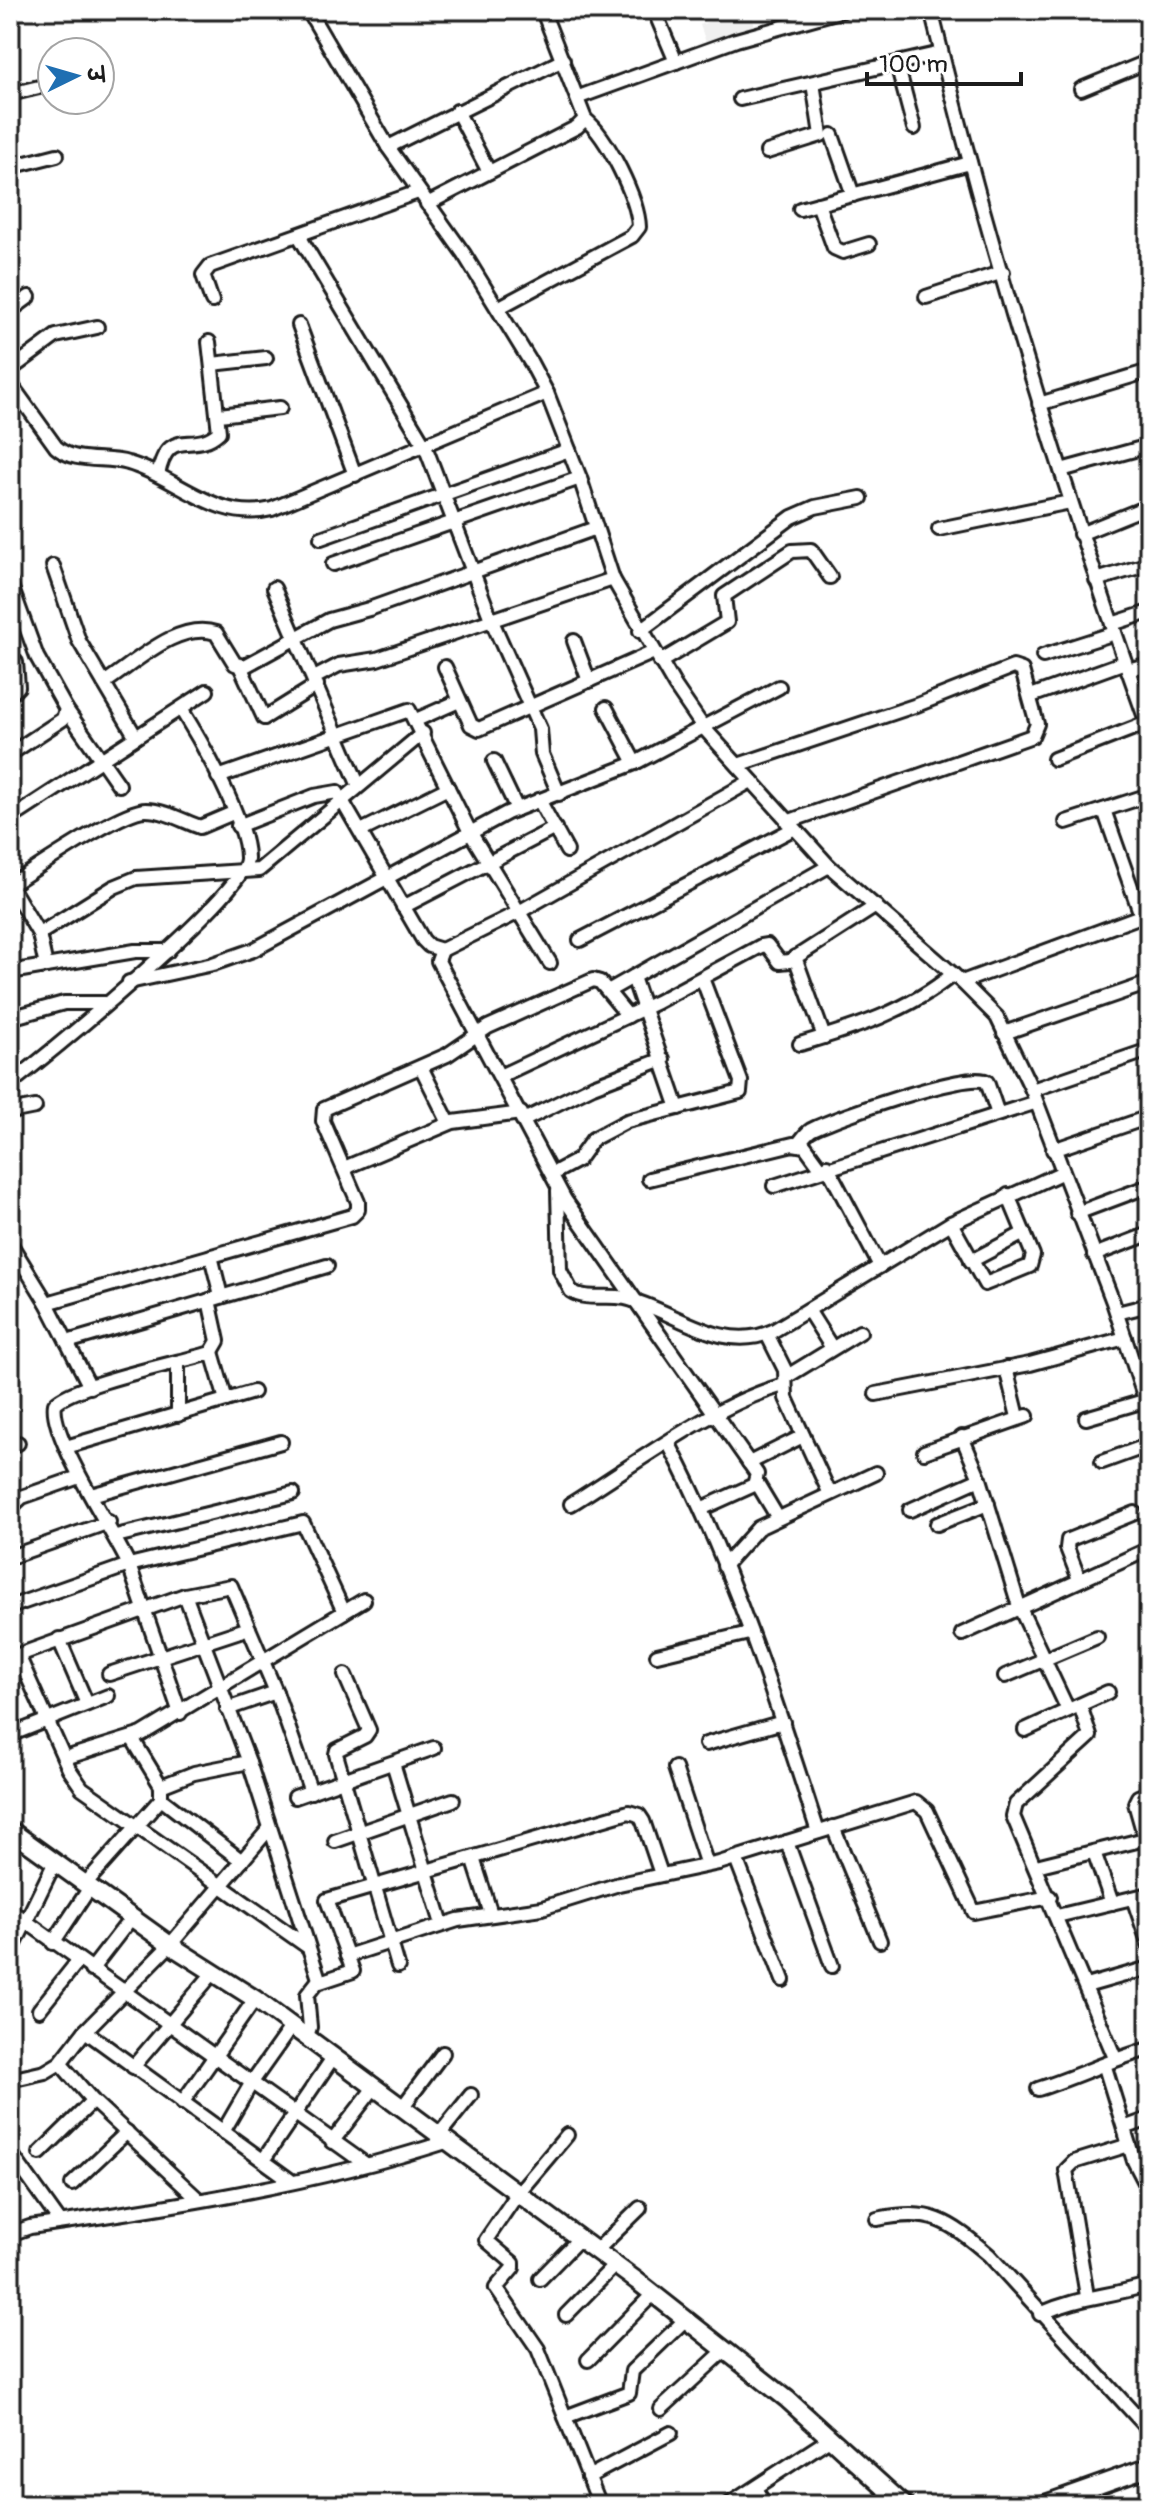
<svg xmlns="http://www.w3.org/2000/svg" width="1159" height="2515" font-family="Pangolin,'Playpen Sans Deva',sans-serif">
  <rect width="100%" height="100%" fill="#fff"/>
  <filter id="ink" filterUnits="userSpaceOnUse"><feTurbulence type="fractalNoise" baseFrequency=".0125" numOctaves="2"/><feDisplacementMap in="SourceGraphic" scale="16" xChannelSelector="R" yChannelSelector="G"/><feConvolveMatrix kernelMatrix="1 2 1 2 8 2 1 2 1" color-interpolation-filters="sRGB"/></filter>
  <g filter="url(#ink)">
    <path fill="#f0f0f0" d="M737,10H752L755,31L708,48L700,25Z"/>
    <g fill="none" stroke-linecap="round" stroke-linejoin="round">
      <defs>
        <g id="minor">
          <path d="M308,10L388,147L464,254L531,363L547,393L580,478L613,579L675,686L703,727L829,866L962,982L997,1017L1032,1090L1113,1302L1149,1411"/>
          <path d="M654,10L676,62"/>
          <path d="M931,10C990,253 1064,493 1149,729"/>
          <path d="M897,64L914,128"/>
          <path d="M1081,89L1149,61"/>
          <path d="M10,94L39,87"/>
          <path d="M579,97L736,40L843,10"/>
          <path d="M740,99L941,53"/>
          <path d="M457,111L489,172"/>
          <path d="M832,135L853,195"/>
          <path d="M388,147L563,60"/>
          <path d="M767,152L821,135L813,83"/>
          <path d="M10,167L57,155"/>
          <path d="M427,204L577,127L585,119L544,14"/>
          <path d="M818,204L834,248L843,252L869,244"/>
          <path d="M800,209L970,163"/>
          <path d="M299,236L425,446L491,619L540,729L542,754L559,794"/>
          <path d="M926,297L1003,272"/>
          <path d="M212,301L203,275L210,266L418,192"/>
          <path d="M498,308L632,236L639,227C638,199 607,136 585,119"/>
          <path d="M10,311L29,297"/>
          <path d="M299,325L355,475"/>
          <path d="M212,364L266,358"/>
          <path d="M10,370L56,336L97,327"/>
          <path d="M10,383L56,447C75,464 105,456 128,463C178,477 216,523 272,509L547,393"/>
          <path d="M1039,404L1149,371"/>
          <path d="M219,415L280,408"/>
          <path d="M1061,470L1149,446"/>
          <path d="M158,475C168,424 193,456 219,432L209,342"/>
          <path d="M939,529L1070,502"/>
          <path d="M1080,534L1149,506"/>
          <path d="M321,538L569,450"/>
          <path d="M333,564L580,478"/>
          <path d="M53,566L79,641L136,737"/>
          <path d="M1096,580L1149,564"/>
          <path d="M10,583L37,657L66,709L63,719L10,754"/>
          <path d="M274,588L358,784"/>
          <path d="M1112,624L1149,612"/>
          <path d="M640,631L792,517L815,507L861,498"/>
          <path d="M574,641L589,681"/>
          <path d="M1043,656L1115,633"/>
          <path d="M660,662L727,622L724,596L792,551L811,550L830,577"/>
          <path d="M240,666L264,718L317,685"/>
          <path d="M445,667L471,725L479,729L654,652"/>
          <path d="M1128,670L1149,664"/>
          <path d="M314,678L339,665L377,659L613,579"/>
          <path d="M104,683C134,664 178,620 216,633L235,664L245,666L329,620L369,609L596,528"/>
          <path d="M10,695L18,687L16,662"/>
          <path d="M1031,696L1125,662"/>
          <path d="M606,708L635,763"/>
          <path d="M66,709L119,785"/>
          <path d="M416,720L459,701"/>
          <path d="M1054,759L1147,723"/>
          <path d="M494,761L517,809"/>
          <path d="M738,765L917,705L1013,667L1022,670L1037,724L1032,736L787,822"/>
          <path d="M218,777L409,710L470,832L550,963"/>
          <path d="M539,800L567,851"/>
          <path d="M1104,810L1141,915"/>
          <path d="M10,819L207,691"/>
          <path d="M1066,822L1149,795"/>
          <path d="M238,826L314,796L337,792L423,940L429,946L442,950L517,913L751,781"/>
          <path d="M361,831L448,788"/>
          <path d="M10,885C36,869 121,810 146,810C164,810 183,821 200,827L233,813"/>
          <path d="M10,885L39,934L46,966"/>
          <path d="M403,907L555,828"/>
          <path d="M39,934L114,887L136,878L259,870L423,733"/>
          <path d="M580,940L793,829"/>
          <path d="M442,950L438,961L565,1200L757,1474L754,1485L703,1508"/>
          <path d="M795,957L824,1037"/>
          <path d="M10,972L135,951H168"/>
          <path d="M633,977L678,1108"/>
          <path d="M129,982L213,964L253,950L507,813L635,763L779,687"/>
          <path d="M962,982L1149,913"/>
          <path d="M608,991L829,866"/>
          <path d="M10,1018L64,1003H105"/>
          <path d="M1004,1033L1149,983"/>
          <path d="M800,1044C854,1028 909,1011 953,974"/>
          <path d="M421,1067L449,1123"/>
          <path d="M502,1075L657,1002L761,946L767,945L780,962L790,961L876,906"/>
          <path d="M10,1084C47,1055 246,893 247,859C248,823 201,741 181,709"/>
          <path d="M1032,1090L1149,1050"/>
          <path d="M10,1112L35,1107"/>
          <path d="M524,1120L593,1086L663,1059"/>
          <path d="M799,1143C803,1138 806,1133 811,1130C833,1118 973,1069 987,1082L998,1114"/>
          <path d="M1053,1150L1149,1117"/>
          <path d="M827,1166L880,1266"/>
          <path d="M344,1168L453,1122L521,1113"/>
          <path d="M552,1174L578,1160L593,1139L627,1121L740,1092L741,1081L702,978"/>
          <path d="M649,1179L793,1144L805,1146L821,1168"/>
          <path d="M774,1186L1034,1103"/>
          <path d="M558,1191L560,1270L571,1291C586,1301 607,1294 625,1298C673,1309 721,1355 773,1331L951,1223L1061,1173"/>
          <path d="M1077,1213L1149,1186"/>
          <path d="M951,1223L985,1284L1030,1266L1033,1255L1008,1195"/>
          <path d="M10,1243L47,1303L90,1387"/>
          <path d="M1094,1255L1149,1234"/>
          <path d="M211,1256L221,1296"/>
          <path d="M971,1261L1024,1233"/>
          <path d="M47,1303L352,1216L358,1210V1202L323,1121L324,1109L447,1055L488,1027L593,980L600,982L628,1016"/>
          <path d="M808,1310L832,1348"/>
          <path d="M1117,1313L1149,1305"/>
          <path d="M767,1334L785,1370L786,1398L830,1494"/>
          <path d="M67,1342L327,1266"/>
          <path d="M212,1352L226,1400"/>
          <path d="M1006,1368L1018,1417"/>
          <path d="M786,1377L860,1332"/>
          <path d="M876,1394L1030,1364L1125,1338"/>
          <path d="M178,1415V1362"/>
          <path d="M1086,1418L1144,1401"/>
          <path d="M962,1437L980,1479L1019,1606L1068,1710"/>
          <path d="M669,1444C733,1566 776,1701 818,1832"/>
          <path d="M10,1446L18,1443"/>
          <path d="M66,1447L253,1392"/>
          <path d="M924,1452L1027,1416"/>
          <path d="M1102,1462L1149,1445"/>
          <path d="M749,1463L803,1436"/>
          <path d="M757,1483L778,1518"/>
          <path d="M91,1495L281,1442"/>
          <path d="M571,1504C634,1465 714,1404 784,1385"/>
          <path d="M10,1508L22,1497L79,1477"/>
          <path d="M910,1510L980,1479"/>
          <path d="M937,1524L988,1504"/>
          <path d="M116,1536L293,1493"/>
          <path d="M10,1557L109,1522"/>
          <path d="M724,1566L758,1528L876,1473"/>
          <path d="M1079,1579L1067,1548L1068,1540L1135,1513"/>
          <path d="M185,1595L249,1762L320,1982L353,1971L327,1900L629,1812L639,1815L643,1821L661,1874"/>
          <path d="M10,1607L129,1565C113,1530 49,1436 55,1404C71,1385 181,1362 211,1353L218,1341L209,1300"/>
          <path d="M962,1634L1149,1549"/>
          <path d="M59,1639L87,1704"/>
          <path d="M10,1650L13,1657L185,1595L231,1586L276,1692L311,1792"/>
          <path d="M18,1655L69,1769L82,1788L308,1947"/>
          <path d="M657,1655L749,1633"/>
          <path d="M109,1674L249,1628"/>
          <path d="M345,1675L369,1730L365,1736L337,1750L336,1754L398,1966"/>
          <path d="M1005,1676L1097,1637"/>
          <path d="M1080,1705L1090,1736L1016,1804L1013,1816L1115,2058"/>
          <path d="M227,1709L276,1692"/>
          <path d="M180,1713L129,1565L303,1523L344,1612"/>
          <path d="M1025,1730L1108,1692"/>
          <path d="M10,1735L108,1696"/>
          <path d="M706,1744L783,1722"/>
          <path d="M65,1758L142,1734L364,1600"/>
          <path d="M393,1763L442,1924"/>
          <path d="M675,1768L707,1865"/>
          <path d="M161,1786L194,1773L249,1762"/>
          <path d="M295,1797L434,1748"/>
          <path d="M161,1799L242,1861"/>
          <path d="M833,1827L880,1941"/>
          <path d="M1145,1838L1135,1803L1138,1797L1149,1793"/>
          <path d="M335,1841L453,1800"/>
          <path d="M787,1842L832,1966"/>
          <path d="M1094,1852L1112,1903"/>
          <path d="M473,1858L491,1914"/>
          <path d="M736,1858L783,1980"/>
          <path d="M1036,1866L1149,1838"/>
          <path d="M86,1883L161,1799V1786L132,1738"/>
          <path d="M1133,1898L1149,1945"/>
          <path d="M10,1910L364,2163"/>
          <path d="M1057,1916L1149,1894"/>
          <path d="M53,1943L91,1886"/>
          <path d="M10,1954L55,1862"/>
          <path d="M347,1956L458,1920L542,1908L619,1884L719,1863L916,1802L927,1811L974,1912L1050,1897"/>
          <path d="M91,1970L132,1917"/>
          <path d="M1086,1986L1149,1968"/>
          <path d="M39,2010L78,1961"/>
          <path d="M85,2031L290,2180"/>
          <path d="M306,2039L310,2027L307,1995L318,1981"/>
          <path d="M60,2063L93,2101L199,2200"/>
          <path d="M133,2067L213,1973"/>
          <path d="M1105,2067L1134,2161L1149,2190"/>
          <path d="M10,2080L45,2072L60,2063L85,2031L170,1945L269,1829"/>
          <path d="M1038,2089C1076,2077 1112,2059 1149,2049"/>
          <path d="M182,2103L255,1999"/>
          <path d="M401,2109L443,2053"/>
          <path d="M1124,2128L1149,2119"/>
          <path d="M223,2132L252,2082L291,2027"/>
          <path d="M567,2135L518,2193L486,2240L513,2263V2268L496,2288L538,2349L600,2505"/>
          <path d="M438,2136L471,2095"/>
          <path d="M332,2142L373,2089"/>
          <path d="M10,2152L60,2222"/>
          <path d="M40,2153L93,2101"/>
          <path d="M264,2159L332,2059"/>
          <path d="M72,2184L127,2132"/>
          <path d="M877,2219C931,2208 948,2220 989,2255L1149,2430"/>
          <path d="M10,2234L30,2227C170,2207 312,2185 446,2142"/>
          <path d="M596,2251L640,2208"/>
          <path d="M540,2279L579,2239"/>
          <path d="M1087,2296L1066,2170L1074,2162L1129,2145"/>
          <path d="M1040,2314C1077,2297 1108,2297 1147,2285"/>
          <path d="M566,2315L615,2265"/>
          <path d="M588,2360L653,2294"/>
          <path d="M661,2409L725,2350"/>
          <path d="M565,2417L629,2393L632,2371L685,2320"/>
          <path d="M588,2477L671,2433"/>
          <path d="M756,2490L765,2505"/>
          <path d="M728,2505L831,2438"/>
        </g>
        <g id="major">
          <path d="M10,1830L170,1945L255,1999L637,2281L787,2399L904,2505"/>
          <path d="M1042,2505L1149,2467"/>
        </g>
      </defs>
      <use href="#minor" stroke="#1c1c1c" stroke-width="18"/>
      <use href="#major" stroke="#1c1c1c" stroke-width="22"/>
      <use href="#minor" stroke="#fff" stroke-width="12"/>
      <use href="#major" stroke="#fff" stroke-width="16"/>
    </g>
  </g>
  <rect width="1159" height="2515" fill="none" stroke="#fff" stroke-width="40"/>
  <rect x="20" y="20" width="1119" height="2475" fill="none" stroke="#1c1c1c" stroke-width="3" filter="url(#ink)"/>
  <g transform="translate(76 76) rotate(85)"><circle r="38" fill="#ffffff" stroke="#a4a4a4" stroke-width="2"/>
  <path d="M0-6L14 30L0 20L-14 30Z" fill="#1f6fb2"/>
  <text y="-12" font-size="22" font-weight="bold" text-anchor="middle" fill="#1c1c1c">उ</text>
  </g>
  <path d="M867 72v12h154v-12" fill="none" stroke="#1c1c1c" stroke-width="4"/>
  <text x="879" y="72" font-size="24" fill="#1c1c1c" stroke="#ffffff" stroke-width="6" paint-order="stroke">100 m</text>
</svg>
